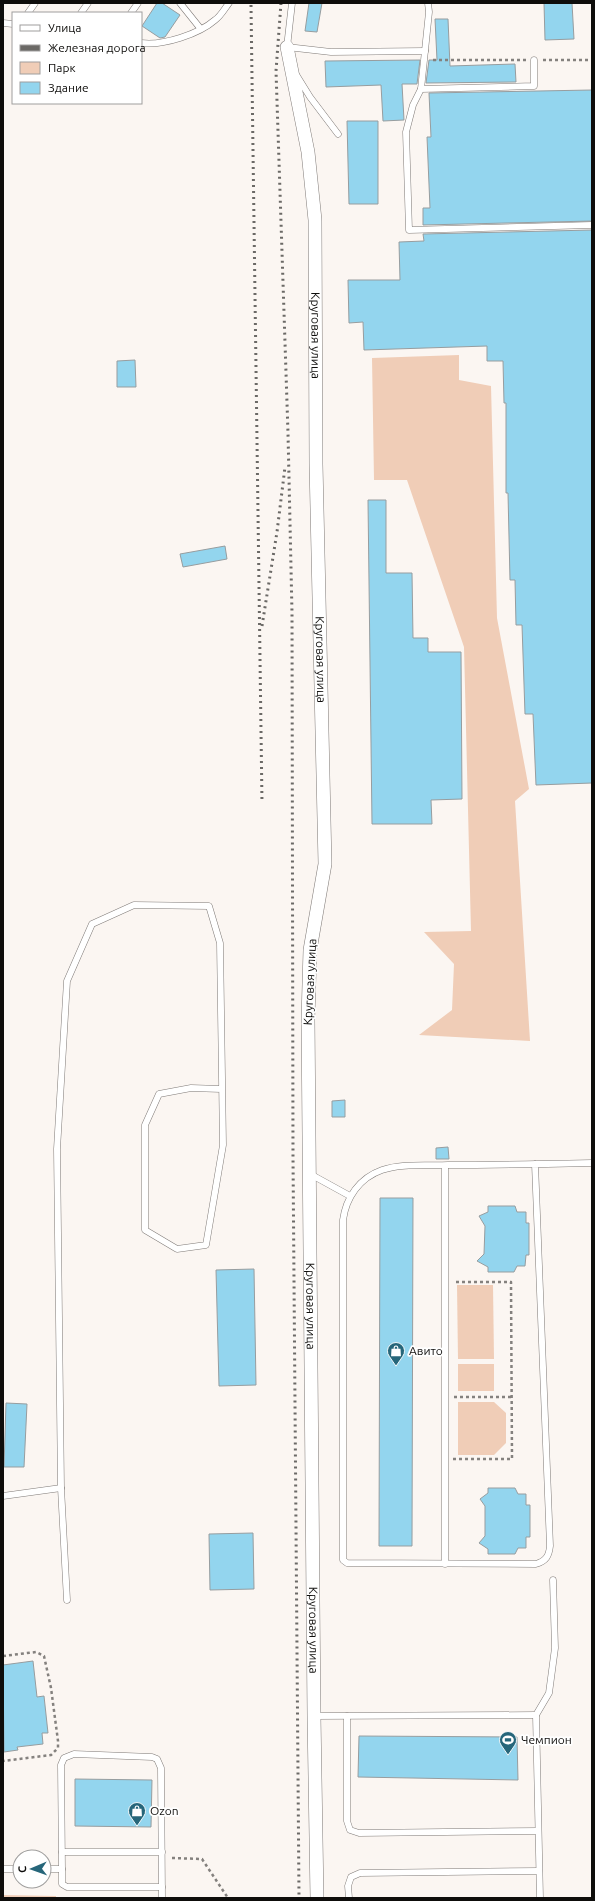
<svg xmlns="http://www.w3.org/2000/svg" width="595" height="1901" font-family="Ubuntu,sans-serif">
  <rect width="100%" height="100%" fill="#fbf6f2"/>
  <g fill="#f0cdb7">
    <path d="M459,355V380L491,386L497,618L529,789L515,801L530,1041L419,1035L452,1010L454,964L424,932L471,931L464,647L407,480H374L372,358Z"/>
    <path d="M457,1285H493L494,1359H458Z"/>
    <rect x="458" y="1364" width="36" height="27"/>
    <path d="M458,1402H494L506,1413V1443L494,1455H458Z"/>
    <path d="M3,1895L56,1896V1898H3Z"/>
  </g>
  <g fill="#93d5ee" stroke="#979d9f">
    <path d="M157,3H162L180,15L165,37L160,38L142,26Z"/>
    <path d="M309,3H322L317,32L305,31Z"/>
    <path d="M544,3H572L574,39L545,40Z"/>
    <path d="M435,19H448L450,66L515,64L516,82L426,83L429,60H437Z"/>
    <path d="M420,60L417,84H402L404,120L383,121L381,85L326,87L325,61Z"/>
    <path d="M592,90V221L423,225V208H430L427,137H431L429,93Z"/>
    <path d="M347,121H378V204H349Z"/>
    <path d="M592,230V783L536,785L533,714H525L522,625H516L515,580H510L508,493H506V403H504L503,361H487V346L364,350L363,322L349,323L348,280H400L399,242L424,241L423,234Z"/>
    <path d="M135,360L136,387H117V361Z"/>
    <path d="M368,500H386V573H412L413,638H428V652H461L462,799L431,800L432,824H372Z"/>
    <path d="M225,546L227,559L183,567L180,554Z"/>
    <path d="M345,1100V1117H332V1101Z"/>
    <path d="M448,1147L449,1159H436V1148Z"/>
    <path d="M380,1198H413L412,1546H379Z"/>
    <path d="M488,1206H515L517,1212H526V1223H529V1255H526L525,1266H517L514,1272H488V1267L477,1261L484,1254L485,1226L479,1216L488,1212Z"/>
    <path d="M254,1269L256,1385L219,1386L216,1270Z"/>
    <path d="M6,1403L27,1404L24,1467H4Z"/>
    <path d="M488,1488H515L518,1494H526V1505H530V1537H526V1548H518L515,1554H488V1549L479,1543L485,1536V1506L480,1499L488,1493Z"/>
    <path d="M253,1533L254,1589L210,1590L209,1534Z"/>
    <path d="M33,1661L37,1697L44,1696L48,1733H42L43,1744L17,1747L18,1750L4,1752L3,1665Z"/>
    <path d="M359,1736L517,1737L518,1780L358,1777Z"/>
    <path d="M75,1779L152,1780L151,1827L75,1826Z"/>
  </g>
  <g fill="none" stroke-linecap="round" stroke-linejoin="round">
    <defs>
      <g id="lane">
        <path d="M180,3L200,28"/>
        <path d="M292,3L287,47L331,52L425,51"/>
        <path d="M428,3L429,12L421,89L413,105L406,132L409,230L592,225"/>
        <path d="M28,13L35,3"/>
        <path d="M81,13L88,3"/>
        <path d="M131,13L138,3"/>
        <path d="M3,23L13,24"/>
        <path d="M141,43C163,46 199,34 215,20C221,16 225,8 229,3"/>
        <path d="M297,76L310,97L338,134"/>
        <path d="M421,89L534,86V60"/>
        <path d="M535,1164L550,1546C549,1556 546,1561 536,1564L347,1563L343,1560V1220C346,1198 359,1178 382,1170C402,1163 427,1166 448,1165C496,1165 544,1164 592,1163"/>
        <path d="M310,1174L350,1196"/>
        <path d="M3,1496L61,1488"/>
        <path d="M445,1564V1166"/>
        <path d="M67,1600L61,1488L57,1149L67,981L92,924L134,905L209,906L220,943L223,1145L206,1245L177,1249L145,1230V1125L159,1094L191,1088L221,1089"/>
        <path d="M314,1716L536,1715"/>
        <path d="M347,1716V1821L350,1830L359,1833L538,1831"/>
        <path d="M62,1852H162"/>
        <path d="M3,1869H20"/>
        <path d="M44,1869H62V1884L67,1887H162"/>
        <path d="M62,1869L61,1765L64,1758L74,1754L152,1757L157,1759L161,1768L162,1898"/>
        <path d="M349,1898L348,1886L351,1877L360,1873L539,1871"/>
        <path d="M540,1898L536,1715L549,1693L555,1648L553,1580"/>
      </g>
      <g id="street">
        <path id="s1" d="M287,47L308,152L315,220L316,464L325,864L310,950L308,1019L314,1716L317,1898"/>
      </g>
    </defs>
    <use href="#lane" stroke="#7f7a77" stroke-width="7"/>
    <use href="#street" stroke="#7f7a77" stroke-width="14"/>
    <g stroke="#84817e" stroke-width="2.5" stroke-dasharray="3 3" stroke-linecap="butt">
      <path d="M433,60H526"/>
      <path d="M543,60H592"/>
      <path d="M454,1397H511"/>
      <path d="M453,1459H512L511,1282H455"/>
      <path d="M3,1656L36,1652L44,1656L51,1688L58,1741V1748L51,1755L3,1761"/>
      <path d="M172,1858L202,1859L228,1898"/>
    </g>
    <use href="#lane" stroke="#fff" stroke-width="6"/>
    <use href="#street" stroke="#fff" stroke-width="13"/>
    <g stroke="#6b6966" stroke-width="3" stroke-dasharray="2 4" stroke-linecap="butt">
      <path d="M281,3L276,71L288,433L292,613L293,1157L299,1898"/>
      <path d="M251,5L262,803"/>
      <path d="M262,626L277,532L285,467"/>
    </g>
  </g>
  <defs>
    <symbol id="shop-pin" viewBox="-11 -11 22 30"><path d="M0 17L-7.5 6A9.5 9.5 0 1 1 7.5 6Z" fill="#26667a" stroke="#fff"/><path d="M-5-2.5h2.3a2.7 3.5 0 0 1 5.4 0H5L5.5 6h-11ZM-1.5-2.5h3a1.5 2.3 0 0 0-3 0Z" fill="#fff"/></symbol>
    <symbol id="stadium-pin" viewBox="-11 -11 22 30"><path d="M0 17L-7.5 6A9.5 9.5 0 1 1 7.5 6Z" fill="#26667a" stroke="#fff"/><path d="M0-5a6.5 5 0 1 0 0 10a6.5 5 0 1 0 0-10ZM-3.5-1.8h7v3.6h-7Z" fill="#fff"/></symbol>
  </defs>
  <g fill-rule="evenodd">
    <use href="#shop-pin" x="386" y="1341" width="20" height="27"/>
    <use href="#stadium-pin" x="498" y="1730" width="20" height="27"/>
    <use href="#shop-pin" x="127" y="1801" width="20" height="27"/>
  </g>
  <g text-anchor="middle" stroke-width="3.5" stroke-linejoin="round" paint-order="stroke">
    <g font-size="12" fill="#0e0d0b" stroke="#fff">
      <text dy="4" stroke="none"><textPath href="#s1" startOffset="291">Круговая улица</textPath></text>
      <text dy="4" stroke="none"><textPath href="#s1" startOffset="615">Круговая улица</textPath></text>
      <text transform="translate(310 982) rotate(-87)" y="4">Круговая улица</text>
      <text dy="4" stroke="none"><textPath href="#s1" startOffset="1263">Круговая улица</textPath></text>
      <text dy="4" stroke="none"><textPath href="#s1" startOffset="1587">Круговая улица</textPath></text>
    </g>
    <g font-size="12" fill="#0e0d0b" stroke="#fff" text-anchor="start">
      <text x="409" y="1355">Авито</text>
      <text x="521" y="1744">Чемпион</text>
      <text x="150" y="1815">Ozon</text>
    </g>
  </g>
  <rect width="595" height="1901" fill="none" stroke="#0e0d0b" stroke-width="8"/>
  <rect x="12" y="12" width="130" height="92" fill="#ffffff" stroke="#9f9e9d"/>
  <rect x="20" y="25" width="20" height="6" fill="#ffffff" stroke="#9f9e9d"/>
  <text x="48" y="32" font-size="12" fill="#0e0d0b">Улица</text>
  <rect x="20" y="45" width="20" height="6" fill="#6b6966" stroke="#9f9e9d"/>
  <text x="48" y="52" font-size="12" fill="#0e0d0b">Железная дорога</text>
  <rect x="20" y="62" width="20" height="12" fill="#f0cdb7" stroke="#9f9e9d"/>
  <text x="48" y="72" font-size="12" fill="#0e0d0b">Парк</text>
  <rect x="20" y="82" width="20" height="12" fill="#93d5ee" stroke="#9f9e9d"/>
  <text x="48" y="92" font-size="12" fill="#0e0d0b">Здание</text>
  <g transform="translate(32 1869) rotate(268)"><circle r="19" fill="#ffffff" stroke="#9f9e9d"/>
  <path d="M0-3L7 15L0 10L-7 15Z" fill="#26667a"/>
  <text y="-6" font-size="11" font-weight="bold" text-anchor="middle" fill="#0e0d0b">С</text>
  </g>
</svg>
